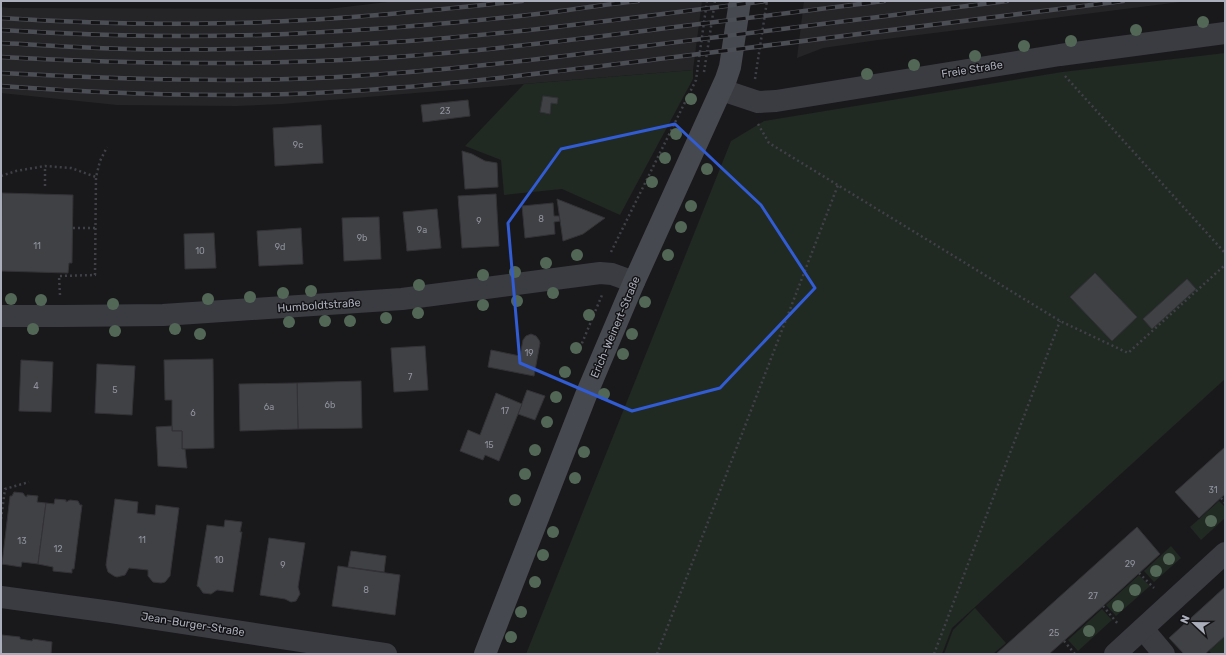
<svg xmlns="http://www.w3.org/2000/svg" width="1226" height="655" font-family="Rubik,sans-serif">
  <rect width="100%" height="100%" fill="#19191b"/>
  <g fill="#252528">
    <path d="M396,1H702L693,70L282,104L236,106L117,105L1,93V7L10,8L328,9Z"/>
    <path d="M804,1H1188L878,40L823,48L797,58Z"/>
  </g>
  <g fill="#202922">
    <path d="M1225,53V379L952,628L942,654H526L731,141L764,121L1062,72Z"/>
    <path d="M693,70V79L620,215L562,189L504,195L501,160L465,146L524,84Z"/>
    <path d="M1219,501L1225,507V518L1201,540L1190,527Z"/>
    <path d="M1171,546L1181,558L1154,582L1144,571Z"/>
    <path d="M1139,575L1150,586L1116,616L1106,605Z"/>
    <path d="M975,608L1006,643L993,654H944L953,630Z"/>
    <path d="M1102,609L1112,620L1078,651L1068,640Z"/>
    <path d="M1225,636V654H1212L1209,651Z"/>
  </g>
  <g fill="#404145" stroke="#333337">
    <path d="M543,96L558,98L557,104L551,103L550,114L540,112Z"/>
    <path d="M468,100L470,116L423,122L421,105Z"/>
    <path d="M321,125L323,163L275,166L273,128Z"/>
    <path d="M462,151L472,154L485,161L497,163L498,187L465,189Z"/>
    <path d="M2,193L73,195L72,263H69L68,273L1,271Z"/>
    <path d="M496,194L499,246L462,248L458,196Z"/>
    <path d="M557,199L605,218L583,234L563,241Z"/>
    <path d="M553,203L554,216H559L560,221L554,222L555,234L525,238L522,206Z"/>
    <path d="M437,209L441,248L407,251L403,212Z"/>
    <path d="M379,217L381,259L344,261L342,218Z"/>
    <path d="M301,228L303,264L259,266L257,231Z"/>
    <path d="M214,233L216,268L185,269L184,234Z"/>
    <path d="M1095,273L1137,317L1112,341L1070,297Z"/>
    <path d="M1187,279L1196,289L1152,329L1143,319Z"/>
    <path d="M531,334L536,336L539,340L540,343L534,376L488,367L491,350L520,356L523,340L526,336Z"/>
    <path d="M425,346L428,390L394,392L391,348Z"/>
    <path d="M213,359L214,448L182,449V431H172V400H165L164,360Z"/>
    <path d="M21,360L53,362L51,412L19,411Z"/>
    <path d="M97,364L135,366L132,415L95,413Z"/>
    <path d="M361,381L362,428L298,429L297,383Z"/>
    <path d="M297,383L298,429L240,431L239,384Z"/>
    <path d="M527,390L545,396L535,420L518,414Z"/>
    <path d="M496,393L522,404L499,461L485,455L483,460L460,451L468,430L480,435Z"/>
    <path d="M172,426V431H182V449H185L187,468L158,466L156,427Z"/>
    <path d="M1225,447V494L1199,518L1175,492Z"/>
    <path d="M14,492L23,493L25,496L27,497V495L38,496L37,502L46,503L38,564L22,562L21,567L2,564L10,496H12Z"/>
    <path d="M55,499L66,500V502L70,500L78,501L80,505H82L74,569H72V573L53,571V567L38,564L46,503L54,504Z"/>
    <path d="M115,499L138,502L137,513L155,515L156,505L179,508L170,576L165,582L161,583L153,582L148,576V570L129,568L125,575L117,577L114,576L108,572L106,565Z"/>
    <path d="M225,520L242,522L240,532H242L233,592L217,590L211,594L203,593L199,587L197,586L207,525L224,527Z"/>
    <path d="M1137,527L1160,554L1103,606L1049,654H996Z"/>
    <path d="M269,538L305,543L298,587L300,594L296,601L291,602L285,599L260,595Z"/>
    <path d="M351,551L386,556L384,572L348,567Z"/>
    <path d="M338,566L400,575L395,615L332,606Z"/>
    <path d="M1225,587V636L1205,654H1184L1169,638Z"/>
    <path d="M2,635L20,637V639L32,641L33,639L52,642L51,654H1Z"/>
  </g>
  <g fill="none" stroke-linecap="round" stroke-linejoin="round">
    <g stroke="#3f4147" stroke-width="2.5" stroke-dasharray="2 3" stroke-linecap="butt">
      <path d="M704,72L715,1"/>
      <path d="M1065,76L1225,253"/>
      <path d="M755,79L767,1"/>
      <path d="M758,124L769,143L1060,321L1128,353L1225,265"/>
      <path d="M1,176L16,171L45,166L71,168L96,177"/>
      <path d="M45,186V166"/>
      <path d="M73,228H95"/>
      <path d="M611,252L696,80L707,1"/>
      <path d="M60,295L59,276L95,275L96,177L100,161L107,147"/>
      <path d="M580,348L602,295"/>
      <path d="M1221,498L1225,503"/>
      <path d="M1,519L5,489L29,482"/>
      <path d="M1139,573L1154,588"/>
      <path d="M1103,606L1118,624"/>
      <path d="M1064,641L1075,654"/>
      <path d="M657,654L838,185"/>
      <path d="M934,654L1060,321"/>
    </g>
    <g stroke="#3b3c42" stroke-width="22">
      <path d="M722,90L758,102L776,101L1060,55L1225,33"/>
      <path d="M1,316H62L163,315L402,299L600,273L612,274L634,282"/>
      <path d="M1,597L111,612L386,654"/>
      <path d="M1143,629L1164,654"/>
      <path d="M1115,654L1225,553"/>
    </g>
    <path stroke="#474950" stroke-width="22" d="M485,654L586,395L634,282L726,79L730,67L740,1"/>
    <defs>
      <g id="rail">
        <path d="M1,18C79,23 157,25 234,23C330,21 426,11 522,1"/>
        <path d="M1,30C96,36 191,38 287,34C373,30 460,23 546,13C577,9 608,4 638,1"/>
        <path d="M1,43C43,45 86,48 128,49C212,51 296,48 379,43C509,35 638,17 766,1"/>
        <path d="M1,57C127,64 253,66 379,58C460,53 539,44 619,34C707,23 796,12 884,1"/>
        <path d="M1,73C97,78 194,82 290,79C417,75 543,59 669,43C782,29 894,15 1007,1"/>
        <path d="M1,86C97,93 193,97 290,94C416,90 542,73 667,58C819,39 971,20 1123,1"/>
      </g>
    </defs>
    <use href="#rail" stroke="#4c4e55" stroke-width="4.5"/>
    <use href="#rail" stroke="#141416" stroke-width="3" stroke-dasharray="9" stroke-linecap="butt"/>
  </g>
  <g fill="#526756">
    <circle cx="1203" cy="22" r="6"/>
    <circle cx="1136" cy="30" r="6"/>
    <circle cx="1071" cy="41" r="6"/>
    <circle cx="1024" cy="46" r="6"/>
    <circle cx="975" cy="56" r="6"/>
    <circle cx="914" cy="65" r="6"/>
    <circle cx="867" cy="74" r="6"/>
    <circle cx="691" cy="99" r="6"/>
    <circle cx="676" cy="134" r="6"/>
    <circle cx="665" cy="158" r="6"/>
    <circle cx="707" cy="169" r="6"/>
    <circle cx="652" cy="182" r="6"/>
    <circle cx="691" cy="206" r="6"/>
    <circle cx="681" cy="227" r="6"/>
    <circle cx="577" cy="255" r="6"/>
    <circle cx="668" cy="255" r="6"/>
    <circle cx="546" cy="263" r="6"/>
    <circle cx="515" cy="272" r="6"/>
    <circle cx="483" cy="275" r="6"/>
    <circle cx="419" cy="285" r="6"/>
    <circle cx="311" cy="291" r="6"/>
    <circle cx="283" cy="293" r="6"/>
    <circle cx="553" cy="293" r="6"/>
    <circle cx="250" cy="297" r="6"/>
    <circle cx="11" cy="299" r="6"/>
    <circle cx="208" cy="299" r="6"/>
    <circle cx="41" cy="300" r="6"/>
    <circle cx="517" cy="301" r="6"/>
    <circle cx="645" cy="302" r="6"/>
    <circle cx="113" cy="304" r="6"/>
    <circle cx="483" cy="305" r="6"/>
    <circle cx="418" cy="313" r="6"/>
    <circle cx="589" cy="315" r="6"/>
    <circle cx="386" cy="318" r="6"/>
    <circle cx="325" cy="321" r="6"/>
    <circle cx="350" cy="321" r="6"/>
    <circle cx="289" cy="322" r="6"/>
    <circle cx="33" cy="329" r="6"/>
    <circle cx="175" cy="329" r="6"/>
    <circle cx="115" cy="331" r="6"/>
    <circle cx="200" cy="334" r="6"/>
    <circle cx="632" cy="334" r="6"/>
    <circle cx="576" cy="348" r="6"/>
    <circle cx="623" cy="354" r="6"/>
    <circle cx="565" cy="372" r="6"/>
    <circle cx="604" cy="394" r="6"/>
    <circle cx="556" cy="397" r="6"/>
    <circle cx="547" cy="422" r="6"/>
    <circle cx="535" cy="450" r="6"/>
    <circle cx="584" cy="452" r="6"/>
    <circle cx="525" cy="474" r="6"/>
    <circle cx="575" cy="478" r="6"/>
    <circle cx="515" cy="500" r="6"/>
    <circle cx="1211" cy="521" r="6"/>
    <circle cx="553" cy="532" r="6"/>
    <circle cx="543" cy="555" r="6"/>
    <circle cx="1169" cy="559" r="6"/>
    <circle cx="1156" cy="571" r="6"/>
    <circle cx="535" cy="582" r="6"/>
    <circle cx="1135" cy="590" r="6"/>
    <circle cx="1118" cy="606" r="6"/>
    <circle cx="521" cy="612" r="6"/>
    <circle cx="1089" cy="631" r="6"/>
    <circle cx="511" cy="637" r="6"/>
  </g>
  <path fill="none" stroke="#325cd4" stroke-width="3" stroke-linejoin="round" d="M675,124L761,205L815,288L720,388L632,411L520,363L508,223L561,149Z"/>
  <g text-anchor="middle" stroke-width="3" stroke-linejoin="round" paint-order="stroke">
    <g font-size="9" fill="#90939e">
      <text x="445" y="114">23</text>
      <text x="298" y="148">9c</text>
      <text x="541" y="222">8</text>
      <text x="479" y="224">9</text>
      <text x="422" y="233">9a</text>
      <text x="362" y="241">9b</text>
      <text x="37" y="249">11</text>
      <text x="280" y="250">9d</text>
      <text x="200" y="254">10</text>
      <text x="529" y="356">19</text>
      <text x="410" y="380">7</text>
      <text x="36" y="389">4</text>
      <text x="115" y="393">5</text>
      <text x="330" y="408">6b</text>
      <text x="269" y="410">6a</text>
      <text x="505" y="414">17</text>
      <text x="193" y="416">6</text>
      <text x="489" y="448">15</text>
      <text x="1213" y="493">31</text>
      <text x="142" y="543">11</text>
      <text x="22" y="544">13</text>
      <text x="58" y="552">12</text>
      <text x="219" y="563">10</text>
      <text x="1130" y="567">29</text>
      <text x="283" y="568">9</text>
      <text x="366" y="593">8</text>
      <text x="1093" y="599">27</text>
      <text x="1054" y="636">25</text>
    </g>
    <g font-size="11" fill="#abaebb" stroke="#141416">
      <text transform="translate(972 69) rotate(-9)" y="4">Freie Straße</text>
      <text transform="translate(319 305) rotate(-4)" y="4">Humboldtstraße</text>
      <text transform="translate(615 327) rotate(-67)" y="4">Erich-Weinert-Straße</text>
      <text transform="translate(193 624) rotate(9)" y="4">Jean-Burger-Straße</text>
    </g>
  </g>
  <rect width="1226" height="655" fill="none" stroke="#abaebb" stroke-width="4"/>
  <g transform="translate(1194 623) rotate(292)" stroke="#141416" stroke-width="3" paint-order="stroke">
  <path d="M0-3L7 15L0 10L-7 15Z" fill="#abaebb"/>
  <text y="-6" font-size="11" font-weight="bold" text-anchor="middle" fill="#abaebb">N</text>
  </g>
</svg>
